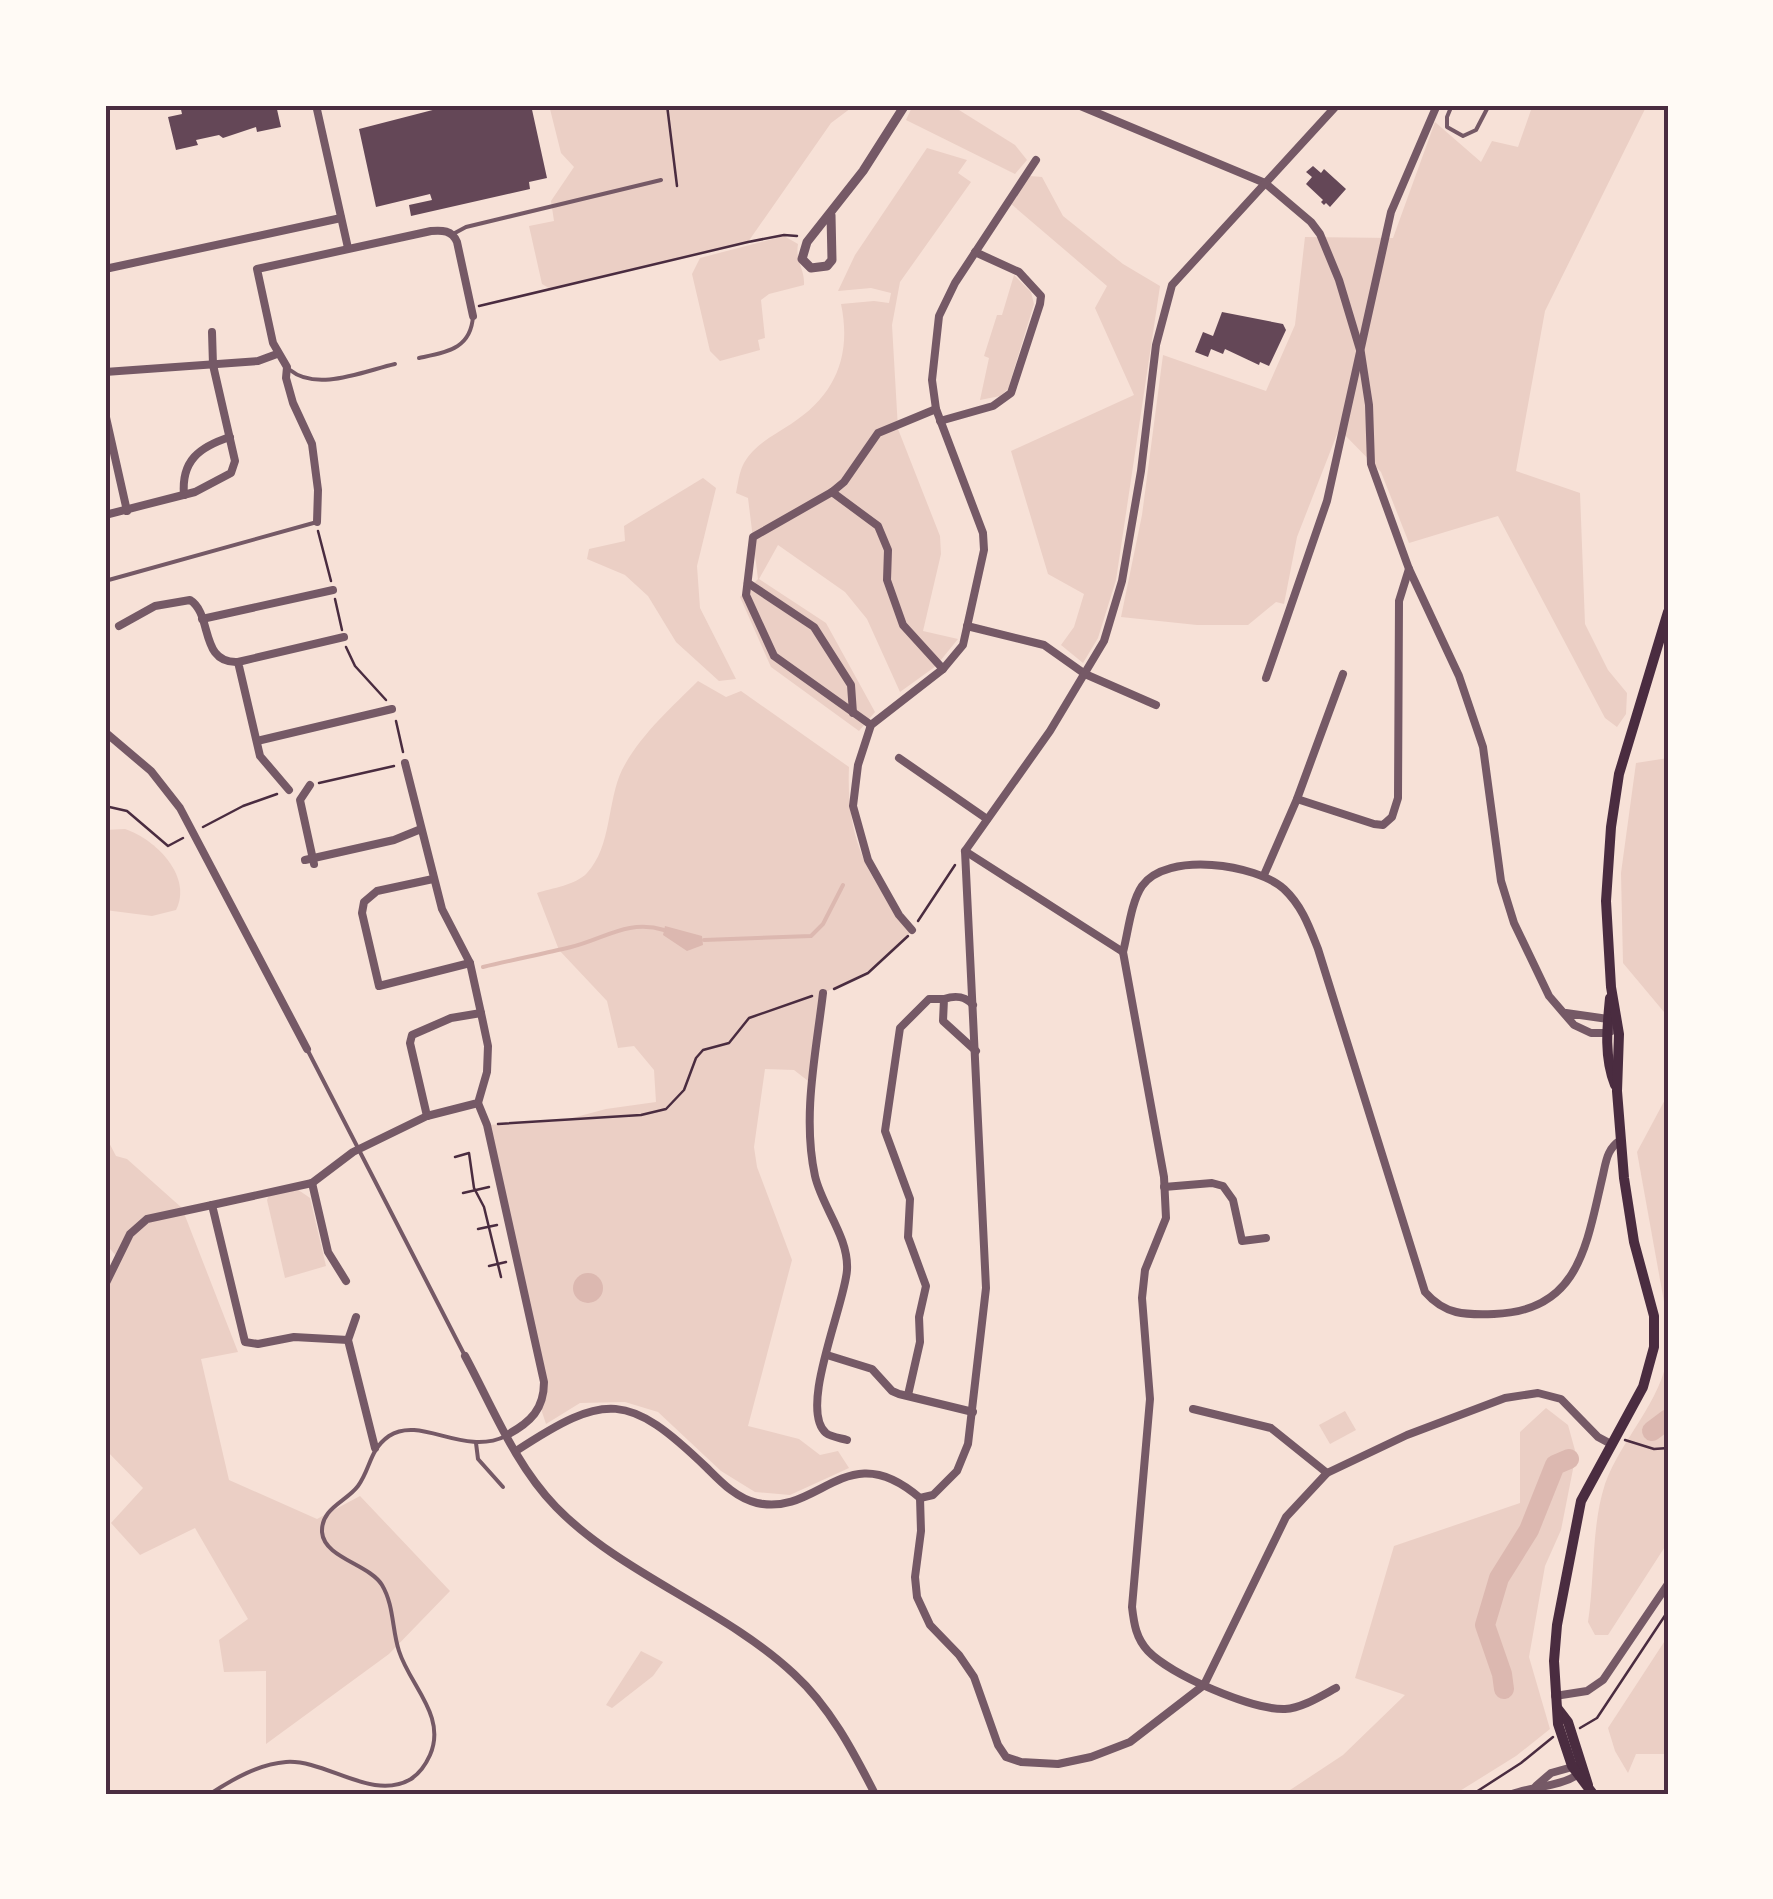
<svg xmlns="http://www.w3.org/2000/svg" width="1773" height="1899" font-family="Figtree,sans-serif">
  <rect width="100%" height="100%" fill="#f7e1d7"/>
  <g fill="#ebcfc5">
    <path d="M549,105H855L831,123L748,242L549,288L542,284L529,226L554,221L551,201L574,167L561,153Z"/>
    <path d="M913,105H951L1015,145L1027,160L1015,174L906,120Z"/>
    <path d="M1522,105H1647L1545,311L1516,471L1580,493L1585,624L1608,670L1627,693L1626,714L1617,727L1605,718L1498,516L1409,543L1381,472L1339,429L1297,537L1284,604L1276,602L1248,625H1197L1121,617L1142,515L1163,355L1266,391L1295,325L1305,237L1393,238L1435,122L1481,162L1492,141L1518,147L1531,110Z"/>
    <path d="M927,148L967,160L958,173L971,182L900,282L892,325L898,429L940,536L941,554L923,631L958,639L936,666L900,692L867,619L845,592L778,545L759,579L826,623L875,712L859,731L771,667L740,597L758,579L748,498L736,493C738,484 739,472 744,463C755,444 773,436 791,424C835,396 852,356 841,304L874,301L889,303L891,293L871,288L838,291L855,255Z"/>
    <path d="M1030,176L1042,177L1063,216L1123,264L1160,286L1116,580L1098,638L1083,663L1061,645L1074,627L1084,594L1048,574L1011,451L1134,395L1095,308L1107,286L1010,203Z"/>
    <path d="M784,236L798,244C795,261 805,269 804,285L769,294L761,300L765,338L758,340L760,350L720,361L710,351L692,274L700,258Z"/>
    <path d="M1014,275L1031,292L1034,304L1008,389L1000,396L980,400L989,358L984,356L997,315H1002Z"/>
    <path d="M703,478L716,488L697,566L700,608L736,679L719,681L676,642L648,596L625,575L587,559L589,549L625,541L624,526Z"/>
    <path d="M698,681L726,697L741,691L849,767C846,837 866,878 912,930C889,963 859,977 823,993L812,1084L794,1070L765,1069L754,1147L757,1167L792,1260L748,1426L799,1439L820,1455L838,1451L849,1468L790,1495L755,1492L721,1471L658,1412L625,1402L580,1403L546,1424L542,1412L544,1382L487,1125L561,1121L606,1109L656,1102L654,1070L634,1046L618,1048L607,1001L559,950L537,893C552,888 576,885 587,873C612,846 607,801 622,770C640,735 671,708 698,681Z"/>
    <path d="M1668,758V1034L1664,1012L1623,963L1621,873L1636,763Z"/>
    <path d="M125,829C155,839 193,876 176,910L152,916L105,910V830Z"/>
    <path d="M1668,1094V1324L1637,1152Z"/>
    <path d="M105,1135L116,1156L127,1159L182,1208L238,1352L201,1359L229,1480L317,1519L360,1496L450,1591L389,1654L266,1744V1671L224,1672L219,1640L248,1619L195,1528L140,1555L111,1523L143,1488L105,1449V1274L118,1258L105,1243Z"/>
    <path d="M297,1189L310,1198L326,1266L285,1278L267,1200L269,1195Z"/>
    <path d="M1668,1353V1542L1608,1635H1595L1588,1622C1595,1578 1591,1527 1605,1484C1621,1439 1662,1402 1668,1353Z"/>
    <path d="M1546,1408L1568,1425L1576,1454L1561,1530L1545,1566L1529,1657L1550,1729L1516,1756L1455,1794H1284L1343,1755L1405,1695L1355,1678L1394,1546L1520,1503V1432Z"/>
    <path d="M1345,1411L1356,1430L1330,1444L1319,1425Z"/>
    <path d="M1668,1636V1754H1636L1628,1773L1615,1751L1608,1728Z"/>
    <path d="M641,1651L663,1662L653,1676L612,1708L606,1705Z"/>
  </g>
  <g fill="#dcb8b0">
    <path d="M665,926L702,936L703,945L687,951L663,935Z"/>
    <circle cx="588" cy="1288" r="15"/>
  </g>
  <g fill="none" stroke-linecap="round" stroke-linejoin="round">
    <g stroke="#dcb8b0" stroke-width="4">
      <path d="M704,940L811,936L823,924L843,885"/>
      <path d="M483,967C512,960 542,954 571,947C604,939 628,919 664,930"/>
    </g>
    <g stroke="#dcb8b0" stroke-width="20">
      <path d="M1652,1431L1668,1419"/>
      <path d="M1504,1689L1502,1674L1485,1625L1499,1578L1529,1530L1555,1465L1569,1459"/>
    </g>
  </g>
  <g fill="#644757">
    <path d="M180,105H276L281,127L257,132L256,127L223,138L219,135L196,140L198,145L176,150L168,117L182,114Z"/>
    <path d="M452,105H531L547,178L529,182L530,189L411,216L409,205L432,200L430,194L376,207L359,129Z"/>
    <path d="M1313,166L1321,173L1324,169L1346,189L1330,207L1326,203L1324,205L1321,202L1323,200L1306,184L1312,177L1306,172Z"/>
    <path d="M1222,312L1283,324L1286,330L1269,366L1260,362L1259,365L1225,349L1223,354L1211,349L1208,357L1195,352L1203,332L1213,336Z"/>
  </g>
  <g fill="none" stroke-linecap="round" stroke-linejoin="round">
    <g stroke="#4a2c40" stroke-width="2.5">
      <path d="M667,105L677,186"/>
      <path d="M479,306L748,242L784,235L797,236"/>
      <path d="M318,531L331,581"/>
      <path d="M335,599L342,630"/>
      <path d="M346,647L355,666L386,700"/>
      <path d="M396,721L403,752"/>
      <path d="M319,783L394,766"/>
      <path d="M105,806L127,811L168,846L183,838"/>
      <path d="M203,827L243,806L277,794"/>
      <path d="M918,921L955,865"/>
      <path d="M834,989L868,973L908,936"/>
      <path d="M498,1124L641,1115L666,1109L684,1090L696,1058L703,1050L729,1043L749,1018L812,996"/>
      <path d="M455,1157L469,1153L474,1188L484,1207L501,1277"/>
      <path d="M463,1193L489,1187"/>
      <path d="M478,1229L497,1225"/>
      <path d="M489,1266L506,1262"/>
      <path d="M1625,1440L1654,1449L1668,1448"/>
      <path d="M1580,1728L1597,1718L1668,1611"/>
      <path d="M1473,1794L1521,1763L1553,1737"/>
    </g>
    <g stroke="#755966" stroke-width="4">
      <path d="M1452,105L1447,117V127L1463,136L1476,130L1489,105"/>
      <path d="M453,234L466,227L661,180"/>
      <path d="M419,358C447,352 471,349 473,316"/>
      <path d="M290,370C317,392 364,371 395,364"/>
      <path d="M105,581L317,522"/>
      <path d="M307,1049L465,1356"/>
      <path d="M476,1443L478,1459L503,1487"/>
      <path d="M210,1794C233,1779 259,1764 286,1762C326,1759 372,1802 411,1779C420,1773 426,1764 430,1755C447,1716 410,1686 399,1651C392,1630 394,1605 382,1585C369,1564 324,1558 322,1532C321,1508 346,1502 358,1486C371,1468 369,1450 389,1436C421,1415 463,1457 506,1436"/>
    </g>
    <g stroke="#755966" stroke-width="8">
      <path d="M316,105L348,248"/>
      <path d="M1078,105L1265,183L1311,222L1320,234L1339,280L1361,353L1369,405L1371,464L1409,569L1459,676L1483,747L1501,881L1514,923L1549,996L1574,1025L1591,1033H1607L1618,1028L1608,1019L1566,1013"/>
      <path d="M105,269L341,218"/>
      <path d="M105,372L258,361L277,354"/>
      <path d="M105,413L127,511"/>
      <path d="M940,421L993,406L1011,393L1040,304L1041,296L1019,272L975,252"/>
      <path d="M832,492L878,526L888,550L887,580L903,625L943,669"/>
      <path d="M184,495C181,461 199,447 230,437"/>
      <path d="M105,515L195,492L231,473L235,461L213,365L212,332"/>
      <path d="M317,522L318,490L312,444L293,403L286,378L287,367L273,343L257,269L431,231C442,230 452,230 457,242L473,316"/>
      <path d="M748,583L814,627L851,685L853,713"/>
      <path d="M202,619L333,590"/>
      <path d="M119,626L155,606L190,600C213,614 199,664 238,662"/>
      <path d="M967,626L1044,645L1085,674L1156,705"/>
      <path d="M1266,678L1327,501L1391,212L1437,105"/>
      <path d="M871,725L774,656L746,595L753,537L832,492L844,482L878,433L936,409"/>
      <path d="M105,732L151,771L180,808L307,1049"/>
      <path d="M257,741L392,709"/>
      <path d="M899,758L987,819"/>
      <path d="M310,785L300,800L314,864"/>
      <path d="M289,790L260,756L238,662L344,637"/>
      <path d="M1297,799L1374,824L1383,825L1392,817L1398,798L1399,601L1409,569"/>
      <path d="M965,851L1123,952L1164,1177L1166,1218L1145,1270L1142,1298L1150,1399L1132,1607C1134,1624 1136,1638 1148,1651C1171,1675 1252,1710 1285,1709C1302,1708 1321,1696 1336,1688"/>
      <path d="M305,860L394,840L421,829"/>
      <path d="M1264,875L1297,799L1343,674"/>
      <path d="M433,879L377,891L364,902L362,913L379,986L470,963"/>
      <path d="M912,930L899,915L868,860L853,806L858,765L871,725L943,669L963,645L984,550L983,533L936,409L932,380L939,316L955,283L1036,160"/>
      <path d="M1123,952C1128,933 1131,902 1142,886C1167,851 1256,864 1284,889C1302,906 1309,926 1318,949L1425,1292C1445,1315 1465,1315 1494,1314C1578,1311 1586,1248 1602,1179C1606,1163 1606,1149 1621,1140"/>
      <path d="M823,993C816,1053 802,1116 815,1176C822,1207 849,1237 847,1270C845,1304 798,1409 826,1433C831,1437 840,1438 847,1440"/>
      <path d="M973,1005C965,996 956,995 944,999L943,1021L976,1051"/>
      <path d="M478,1103L487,1125L544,1382C544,1409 531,1422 507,1435"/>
      <path d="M427,1116L410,1043L412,1035L451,1018L481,1013"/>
      <path d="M312,1183L328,1252L346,1281"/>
      <path d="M1164,1187L1212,1183L1223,1186L1233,1200L1242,1241L1266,1238"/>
      <path d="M105,1285L130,1234L147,1219L212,1205"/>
      <path d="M356,1317L348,1340L375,1448"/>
      <path d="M348,1340L294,1337L258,1344L245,1342L212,1205L312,1183L353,1152L427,1116L478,1103L487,1072L488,1046L481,1013L470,963L442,909L405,763"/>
      <path d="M827,1355L872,1369L892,1391L899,1394L973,1412"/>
      <path d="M465,1356C492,1406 515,1465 556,1507C621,1574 725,1609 794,1674C830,1707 853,1751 875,1794"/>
      <path d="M908,1395L920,1342L919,1317L926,1286L908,1237L910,1199L885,1131L900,1028L929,999H944"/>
      <path d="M1193,1409L1271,1428L1327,1473"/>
      <path d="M516,1451C606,1392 628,1392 707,1468C721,1482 736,1498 757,1503C820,1517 846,1434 920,1498L933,1495L957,1471L968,1444L986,1288L965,851L1050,731L1104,641L1122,581L1141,471L1156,345L1172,285L1337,105"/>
      <path d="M920,1498L921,1531L915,1577L917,1597L930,1625L959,1655L974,1677L998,1745L1006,1757L1021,1762L1058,1764L1091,1757L1130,1742L1204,1685L1286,1517L1327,1473L1407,1435L1505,1398L1538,1393L1561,1399L1598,1437L1611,1444"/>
      <path d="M1555,1696L1587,1691L1603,1680L1668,1584"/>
      <path d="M1536,1786L1551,1773L1576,1766"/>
      <path d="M1512,1794C1535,1786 1559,1787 1579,1774"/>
    </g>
    <path stroke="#755966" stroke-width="9" d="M831,215L832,260L827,266L811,268L802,259L807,242L863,171L905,105"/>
    <g stroke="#4a2c40" stroke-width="10">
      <path d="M1610,998C1607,1028 1604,1057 1615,1085"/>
      <path d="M1558,1709L1568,1722L1588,1785"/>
      <path d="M1593,1794L1572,1766L1558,1724L1554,1661L1557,1625L1581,1501L1643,1387L1654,1347V1316L1634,1242L1624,1178L1617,1091L1619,1034L1611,987L1606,901L1611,827L1619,774L1668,612"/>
    </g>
  </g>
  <rect width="1773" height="1899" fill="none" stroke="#fffaf5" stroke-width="215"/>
  <rect x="108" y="108" width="1558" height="1684" fill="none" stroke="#4a2c40" stroke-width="4"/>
</svg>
